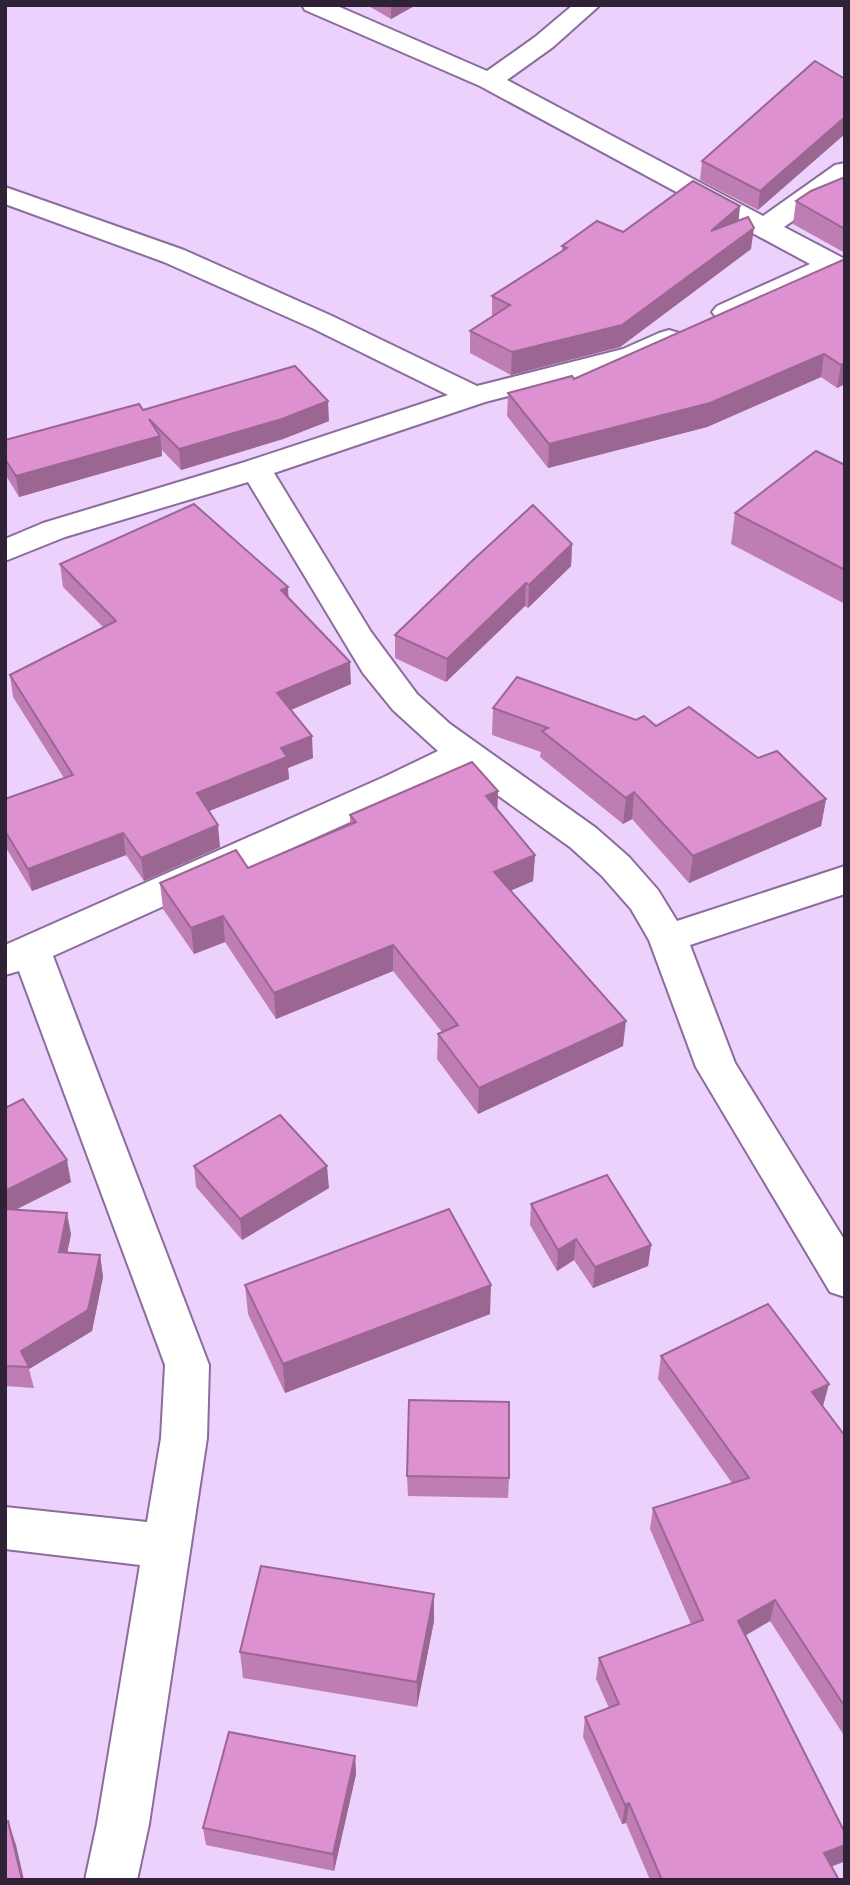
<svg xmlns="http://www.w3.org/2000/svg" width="850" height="1885" font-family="'Fira Sans Condensed',sans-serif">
  <rect width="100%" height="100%" fill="#ecd1fc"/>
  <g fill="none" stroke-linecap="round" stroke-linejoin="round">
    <defs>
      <g id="minor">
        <path d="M302,5H335L487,71L535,37L573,5H600L553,47L507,80L763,216L835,165L845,163V184L784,227L843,258L845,280L832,275L737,318L727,321L717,318L712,312L717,306L810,264L480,86L305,10Z"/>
        <path d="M5,187L184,250L332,316L477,386L623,349L659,333L669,330L679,333L684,339L679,345L645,361L485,402L274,473L371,632L417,694L450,724L596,828L629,857L658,890L677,921L845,866V894L690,945L735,1063L845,1241V1297L830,1292L696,1067L649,940L631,909L602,876L570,847L461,769L410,795L53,956L209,1365L207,1438L149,1824L137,1880H85L97,1824L140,1565L5,1549V1507L147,1522L161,1438L165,1365L19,971L5,975V945L384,777L438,751L393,710L363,673L248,482L65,537L5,561V539L43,523L245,462L448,395L312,328L164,262L5,204Z"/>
      </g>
    </defs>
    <use href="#minor" stroke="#8b6c9c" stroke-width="4"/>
    <use href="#minor" fill="#fff" fill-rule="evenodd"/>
  </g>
  <g fill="#be7db3">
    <path d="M367,5H416L391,19Z"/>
    <path d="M815,61L758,210L700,180L702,161Z"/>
    <path d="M845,177V253L793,224L796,201Z"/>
    <path d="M739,221L751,249L620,347L511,375L470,353V331L492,317V296L562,251V246L623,232Z"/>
    <path d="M845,259V384L837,388L821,377L707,427L548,468L507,416L508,393L574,379Z"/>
    <path d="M143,410L329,421L283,439L181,470L162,450V456L19,497L5,474V440Z"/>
    <path d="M845,465V604L731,544L735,513Z"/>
    <path d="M572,544L571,566L528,608L525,606L446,682L395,658V635Z"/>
    <path d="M60,564L288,587V597L351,684L291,710L313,758L288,768L289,779L209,811L220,847L144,881L126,855L32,891L5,846V799L64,778L13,697L10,675L104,628L63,587Z"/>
    <path d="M493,708L636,720L758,758L826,799L821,826L689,883L632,819L623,824L540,757L541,752L492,735Z"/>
    <path d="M498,791L497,810L535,855L533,881L510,891L623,1046L478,1114L437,1059L438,1034L442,1032L393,971L276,1019L225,942L194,954L163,909L160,883L248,868L350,824V815Z"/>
    <path d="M5,1108L71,1182L17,1209L71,1234L67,1253L100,1255L103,1277L92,1331L29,1369L34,1388L5,1386Z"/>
    <path d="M194,1166L329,1188L242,1240L196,1187Z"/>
    <path d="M531,1204L651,1245L648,1266L593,1288L574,1260L557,1271L530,1225Z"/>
    <path d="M245,1285L490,1314L285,1393L248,1314Z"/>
    <path d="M661,1356L823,1406L845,1436V1737L770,1621L745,1636L843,1862L832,1866L839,1880H650L626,1823L622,1824L583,1737L585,1717L609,1708L596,1679L599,1658L691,1624L650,1529L653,1508L732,1483L658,1379Z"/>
    <path d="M407,1476L509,1478L508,1498L408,1496Z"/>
    <path d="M434,1594V1621L417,1707L243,1678L240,1652Z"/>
    <path d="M355,1756L356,1774L334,1871L206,1845L203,1828Z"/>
  </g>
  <g fill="#9b6692">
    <path d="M391,5H416L391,19Z"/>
    <path d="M845,117V134L758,210L760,191Z"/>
    <path d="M740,206L738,228L711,231Z"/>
    <path d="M754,228L751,249L620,347L511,375L512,352Z"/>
    <path d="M824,354L821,377L707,427L548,468L549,444Z"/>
    <path d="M845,363V384L837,388L841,365Z"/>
    <path d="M328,401L329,421L283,439L181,470L179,449Z"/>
    <path d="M160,436L162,456L19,497L16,476Z"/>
    <path d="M572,544L571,566L528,608L529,585Z"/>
    <path d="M526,583L525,606L446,682L447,659Z"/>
    <path d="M288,587L289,609L281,590Z"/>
    <path d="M350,662L351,684L279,715L277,693Z"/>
    <path d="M312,736L313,758L288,768L289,779L199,815L197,793L281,748Z"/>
    <path d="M498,791L497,817L486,796Z"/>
    <path d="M634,792L632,819L623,824L626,798Z"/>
    <path d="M826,799L821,826L689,883L693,856Z"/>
    <path d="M218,825L220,847L144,881L141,858Z"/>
    <path d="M123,833L126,855L32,891L28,869Z"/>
    <path d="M535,855L533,881L493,898L494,872Z"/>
    <path d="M223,916L225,942L194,954L191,928Z"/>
    <path d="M393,945V971L276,1019L274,993Z"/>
    <path d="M626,1021L623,1046L478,1114L479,1088Z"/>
    <path d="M67,1160L71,1182L5,1215V1191Z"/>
    <path d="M327,1166L329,1188L242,1240L240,1219Z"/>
    <path d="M67,1213L71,1234L63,1274L59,1252Z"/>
    <path d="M576,1239L574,1260L557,1271L558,1250Z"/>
    <path d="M651,1245L648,1266L593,1288L595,1267Z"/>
    <path d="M100,1255L103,1277L92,1331L29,1369L21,1351Z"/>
    <path d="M491,1285L490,1314L285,1393L283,1364Z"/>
    <path d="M829,1384L823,1406L806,1415L812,1392Z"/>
    <path d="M434,1594V1621L417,1707V1682Z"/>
    <path d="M775,1600L770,1621L733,1642L738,1621Z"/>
    <path d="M355,1756L356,1774L334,1871L333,1854Z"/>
    <path d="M629,1803L626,1823L622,1824L625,1805Z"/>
    <path d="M8,1821L16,1845L24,1880H22Z"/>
    <path d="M845,1845V1856L843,1862L818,1872L824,1853Z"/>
  </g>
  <g fill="#dd91d0" stroke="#9b6692" stroke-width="2">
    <path d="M815,61L845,79V117L760,191L702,161Z"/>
    <path d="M845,177V229L796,201L811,191Z"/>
    <path d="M693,181L740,206L711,231L748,217L754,228L622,325L512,352L470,331L510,305L492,296L567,248L562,246L597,221L623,232Z"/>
    <path d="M845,259V363L841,365L824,354L710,403L549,444L508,393L572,376L574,379Z"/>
    <path d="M295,366L328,401L282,419L179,449L149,419L160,436L16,476L5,459V440L139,404L143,410Z"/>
    <path d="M816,451L845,465V570L735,513Z"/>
    <path d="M194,504L288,587L281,590L350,662L277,693L312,736L281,748L287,757L197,793L218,825L141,858L123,833L28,869L5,831V799L73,775L10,675L116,621L60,564Z"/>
    <path d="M533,505L572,544L529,585L526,583L447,659L395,635L473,560Z"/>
    <path d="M517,677L636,720L644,716L656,726L689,707L758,758L777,751L826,799L693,856L634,792L626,798L542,731L548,728L493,708Z"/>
    <path d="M472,762L498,791L486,796L535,855L494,872L626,1021L479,1088L438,1034L458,1025L393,945L274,993L223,916L191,928L160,883L236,850L248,868L356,822L350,815Z"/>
    <path d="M23,1099L67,1160L5,1191V1108Z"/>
    <path d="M280,1115L327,1166L240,1219L194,1166Z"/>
    <path d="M607,1175L651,1245L595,1267L576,1239L558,1250L531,1204Z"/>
    <path d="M5,1209L67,1213L59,1252L100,1255L88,1310L21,1351L29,1367L5,1366Z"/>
    <path d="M449,1209L491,1285L283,1364L245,1285Z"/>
    <path d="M768,1304L829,1384L812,1392L845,1436V1707L775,1600L738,1621L845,1833V1845L824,1853L839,1880H662L629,1803L625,1805L585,1717L619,1704L599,1658L703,1620L653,1508L749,1478L661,1356Z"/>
    <path d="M409,1400L509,1402V1478L407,1476Z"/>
    <path d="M261,1566L434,1594L417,1682L240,1652Z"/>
    <path d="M229,1732L355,1756L333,1854L203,1828Z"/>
    <path d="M8,1821L22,1880H5V1822Z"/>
  </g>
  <rect width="850" height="1885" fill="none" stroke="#2f2236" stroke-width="14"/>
</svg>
